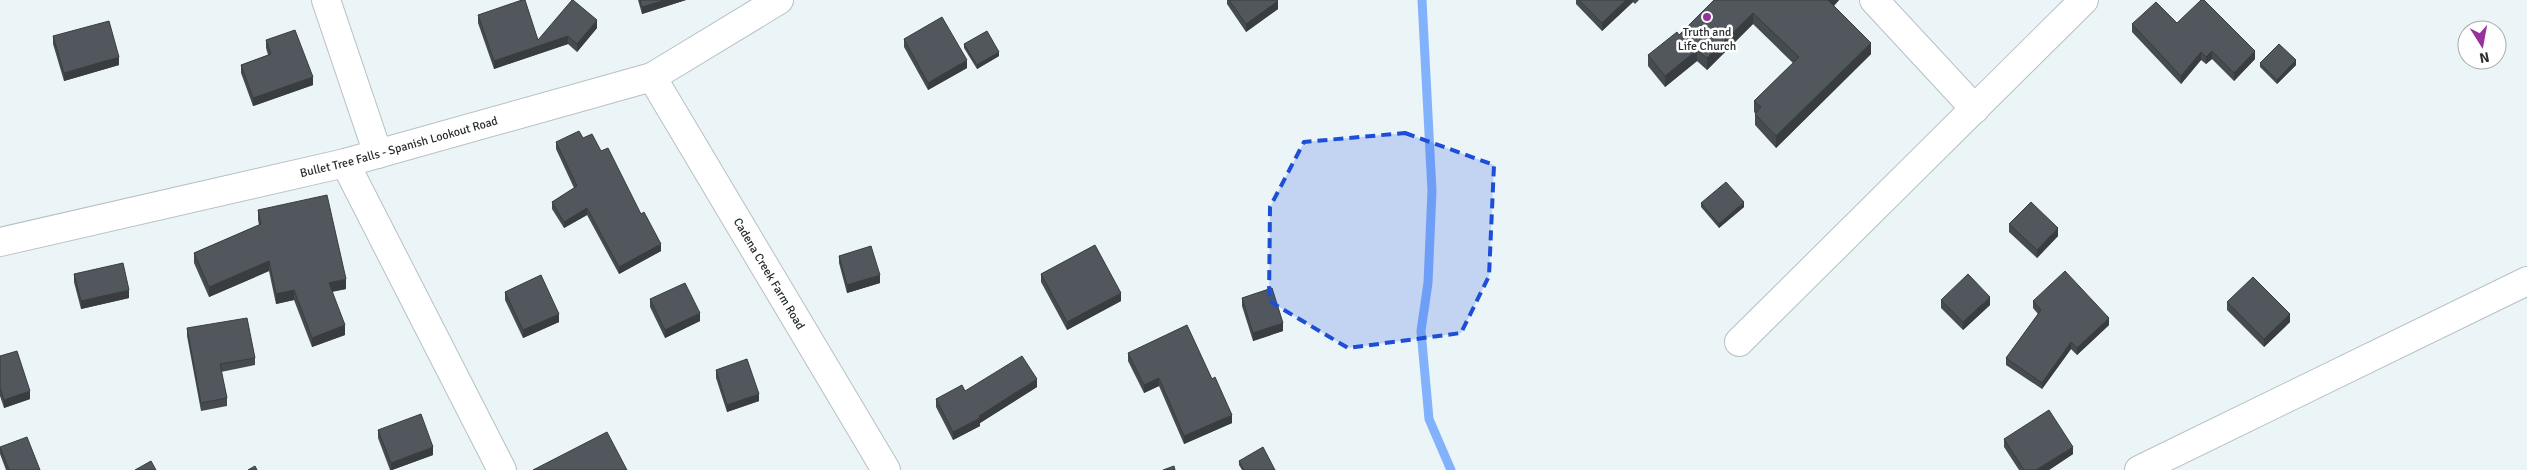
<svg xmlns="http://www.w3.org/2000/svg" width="2527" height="470" font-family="Signika,sans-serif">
  <rect width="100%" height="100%" fill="#ebf5f8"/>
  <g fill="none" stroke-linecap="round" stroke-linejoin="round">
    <path stroke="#83b2fd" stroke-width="9" d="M1422,0L1432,191L1428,283L1421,331L1429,419L1451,470"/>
    <defs>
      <g id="street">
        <path d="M326,0L378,154"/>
        <path d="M1874,0L1975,109"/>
        <path id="s1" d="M652,77L886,470"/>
        <path d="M345,163L502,470"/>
        <path d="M1739,342L2084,0"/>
        <path d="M2139,470L2527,281"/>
      </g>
      <g id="secondary">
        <path id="s2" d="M0,242L345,163L652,77L779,0"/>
      </g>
    </defs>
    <use href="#street" stroke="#b7c0c3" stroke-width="30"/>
    <use href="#secondary" stroke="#b7c0c3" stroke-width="30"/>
    <use href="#street" stroke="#fff" stroke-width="28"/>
    <use href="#secondary" stroke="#fff" stroke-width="28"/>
  </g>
  <g fill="#464b4f">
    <path d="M638,0H686L642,14Z"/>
    <path d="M1227,0H1277L1278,9L1246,32L1227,4Z"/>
    <path d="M1576,0H1639L1635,4L1633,2L1602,31L1576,4Z"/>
    <path d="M1714,0H1839L1834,6L1871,54L1776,148L1755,125V113L1754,112V101L1793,63L1753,24L1707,70L1697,61L1665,87L1648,66V55L1679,35Z"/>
    <path d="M478,15L538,40L597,28L577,52L568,44L494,69L478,23Z"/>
    <path d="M2177,23L2255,59L2234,81L2212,59L2206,64L2201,60L2181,84L2132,32V24Z"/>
    <path d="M53,36L119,65L64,81L53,44Z"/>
    <path d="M904,39L967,68L928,90L904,47Z"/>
    <path d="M266,40L313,85L253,106L241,73V65L268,55L266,48Z"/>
    <path d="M964,44L999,56L977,69L964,48Z"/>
    <path d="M2260,63L2296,65L2277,84L2260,67Z"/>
    <path d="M583,138L601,151L641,214L661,251L619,274L587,215L564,228L552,209V202L574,188L556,149V142Z"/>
    <path d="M1701,203L1744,207L1719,228L1701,207Z"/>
    <path d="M258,210L346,289L332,292L345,335L312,347L294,300L276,304L269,271L209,297L194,263V253L259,225L258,220Z"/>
    <path d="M2009,224L2058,236L2037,258L2009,232Z"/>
    <path d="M839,256L880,283L847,293L839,263Z"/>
    <path d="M74,274L129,298L81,309L74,282Z"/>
    <path d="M1041,274L1121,301L1067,330L1041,282Z"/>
    <path d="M505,292L559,322L523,338L505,300Z"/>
    <path d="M1242,298L1283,331L1253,341L1242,306Z"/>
    <path d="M650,299L700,321L665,338L650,307Z"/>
    <path d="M1941,300L1990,305L1963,330L1941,308Z"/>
    <path d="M2033,301L2109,325L2077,355L2071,349L2042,389L2006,365V358L2038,314L2033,308Z"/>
    <path d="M2227,302L2290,322L2264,347L2227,310Z"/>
    <path d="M187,328L255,358V365L221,372L227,398V406L201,411L187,336Z"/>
    <path d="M1128,353L1232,423L1184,444L1159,386L1144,393L1128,361Z"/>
    <path d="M0,356L30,399L4,408L0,396Z"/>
    <path d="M716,370L759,401L727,412L716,378Z"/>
    <path d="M1037,387L980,423V426L953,440L936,407V399Z"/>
    <path d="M378,430L433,455L392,470H390L378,438Z"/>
    <path d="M2004,439L2073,454L2049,470H2019L2004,447Z"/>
    <path d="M0,447L40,470H6L0,454Z"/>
    <path d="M1239,461L1275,470H1242L1239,465Z"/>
  </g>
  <g fill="#393d40">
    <path d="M665,0H686L642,14V7Z"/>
    <path d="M1626,0H1633V2L1602,31V23Z"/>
    <path d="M1828,0H1839L1828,12Z"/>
    <path d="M1278,1V9L1246,32V24Z"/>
    <path d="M1753,13V24L1707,70V58Z"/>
    <path d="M597,20V28L577,52V44Z"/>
    <path d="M568,36V44L494,69V61Z"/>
    <path d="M1871,43V54L1776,148V136Z"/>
    <path d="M1697,50V61L1665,87V76Z"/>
    <path d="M2212,51V59L2206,64V57Z"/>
    <path d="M2255,51V59L2234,81V73Z"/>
    <path d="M999,52V56L977,69V65Z"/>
    <path d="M2201,52V60L2181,84V76Z"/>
    <path d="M119,57V65L64,81V73Z"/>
    <path d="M967,60V68L928,90V83Z"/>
    <path d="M2296,60V65L2277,84V80Z"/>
    <path d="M313,77V85L253,106V98Z"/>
    <path d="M1744,202V207L1719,228V224Z"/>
    <path d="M587,208V215L564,228V222Z"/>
    <path d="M2058,228V236L2037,258V250Z"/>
    <path d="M661,244V251L619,274V267Z"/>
    <path d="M269,261V271L209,297V287Z"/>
    <path d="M880,275V283L847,293V285Z"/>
    <path d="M346,279V289L329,292V283Z"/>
    <path d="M129,290V298L81,309V301Z"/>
    <path d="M294,290V300L276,304V294Z"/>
    <path d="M1121,293V301L1067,330V322Z"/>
    <path d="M1990,297V305L1963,330V322Z"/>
    <path d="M700,313V321L665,338V330Z"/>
    <path d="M559,314V322L523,338V330Z"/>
    <path d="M2290,314V322L2264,347V339Z"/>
    <path d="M2109,318V325L2077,355V348Z"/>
    <path d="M1283,323V331L1253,341V333Z"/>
    <path d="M345,325V335L312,347V338Z"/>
    <path d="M2071,342V349L2042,389V383Z"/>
    <path d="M1159,378V386L1144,393V385Z"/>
    <path d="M1037,379V387L980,423V426L953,440V432Z"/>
    <path d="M30,391V399L4,408V400Z"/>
    <path d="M759,394V401L727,412V405Z"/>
    <path d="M1232,415V423L1184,444V436Z"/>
    <path d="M433,447V455L392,470H391V463Z"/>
    <path d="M2073,447V454L2049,470H2036Z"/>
  </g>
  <g fill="#51575c" stroke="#393d40">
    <path d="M522,0H525L538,40L572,0H573L597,20L577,44L568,36L494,61L478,15Z"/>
    <path d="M640,0H665L642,7Z"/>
    <path d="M1229,0H1277L1278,1L1246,24Z"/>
    <path d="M1579,0H1626L1602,23Z"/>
    <path d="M1714,0H1828L1871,43L1776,136L1755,114L1761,107L1754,101L1799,57L1753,13L1707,58L1697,50L1665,76L1648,55L1677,32L1679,35Z"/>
    <path d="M2201,0H2204L2255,51L2234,73L2212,51L2206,57L2201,52L2181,76L2132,24L2156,2L2177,23Z"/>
    <path d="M942,17L967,60L928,83L904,39Z"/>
    <path d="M109,21L119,57L64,73L53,36Z"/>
    <path d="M295,30L313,77L253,98L241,65L271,54L266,40Z"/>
    <path d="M987,31L999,52L977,65L964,44Z"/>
    <path d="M2279,44L2296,60L2277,80L2260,63Z"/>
    <path d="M579,131L583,138L592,134L601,151L608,148L641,214L644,212L661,244L619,267L587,208L564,222L552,202L577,186L556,142Z"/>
    <path d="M1726,182L1744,202L1719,224L1701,203Z"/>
    <path d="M327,195L346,279L329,283L345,325L312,338L294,290L276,294L269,261L209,287L194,253L261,224L258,210Z"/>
    <path d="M2031,202L2058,228L2037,250L2009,224Z"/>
    <path d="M1095,245L1121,293L1067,322L1041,274Z"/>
    <path d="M871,246L880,275L847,285L839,256Z"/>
    <path d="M123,263L129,290L81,301L74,274Z"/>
    <path d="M2065,271L2109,318L2077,348L2071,342L2042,383L2006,358L2041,310L2033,301Z"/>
    <path d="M1968,274L1990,297L1963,322L1941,300Z"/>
    <path d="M541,275L559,314L523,330L505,292Z"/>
    <path d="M2253,277L2290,314L2264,339L2227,302Z"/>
    <path d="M685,283L700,313L665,330L650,299Z"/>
    <path d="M1272,288L1283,323L1253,333L1242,298Z"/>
    <path d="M247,318L255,358L220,364L227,398L201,403L187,328Z"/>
    <path d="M1187,325L1212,379L1215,377L1232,415L1184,436L1159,378L1144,385L1128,353Z"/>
    <path d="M17,351L30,391L4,400L0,388V356Z"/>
    <path d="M1022,356L1037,379L979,416L980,418L953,432L936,399L962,385L965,391Z"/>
    <path d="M747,359L759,394L727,405L716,370Z"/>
    <path d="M2049,410L2073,447L2036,470H2024L2004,439Z"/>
    <path d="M421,414L433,447L391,463L378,430Z"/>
    <path d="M607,432L627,470H533Z"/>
    <path d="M27,437L40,470H9L0,447Z"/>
    <path d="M1263,447L1275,470H1244L1239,461Z"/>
    <path d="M151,461L156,470H135Z"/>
    <path d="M255,466L257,470H248Z"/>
    <path d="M1174,466L1175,470H1163Z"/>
  </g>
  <path fill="#1d4ed8" fill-opacity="0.2" stroke="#1d4ed8" stroke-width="4" stroke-dasharray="10 6" stroke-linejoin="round" d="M1405,133L1494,165L1489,276L1461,333L1348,348L1269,301L1270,207L1304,142Z"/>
  <circle fill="#963299" stroke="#fff" stroke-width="2" cx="1707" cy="17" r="5"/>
  <g text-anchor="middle" stroke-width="5" stroke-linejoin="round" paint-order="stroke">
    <g font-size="12" fill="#2a2e2e" stroke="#fff">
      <text x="1707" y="36">Truth and<tspan x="1707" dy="14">Life Church</tspan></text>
    </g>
    <g font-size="12" fill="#2a2e2e" stroke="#fff">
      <text dy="4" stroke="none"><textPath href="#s2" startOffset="410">Bullet Tree Falls - Spanish Lookout Road</textPath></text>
      <text dy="4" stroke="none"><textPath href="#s1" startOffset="229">Cadena Creek Farm Road</textPath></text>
    </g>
  </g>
  <g transform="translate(2482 45) rotate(169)"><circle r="24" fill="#ffffff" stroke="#aaabab"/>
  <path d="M0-4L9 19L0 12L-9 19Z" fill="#963299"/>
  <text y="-8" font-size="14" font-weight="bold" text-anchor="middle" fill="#2a2e2e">N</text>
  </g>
</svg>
